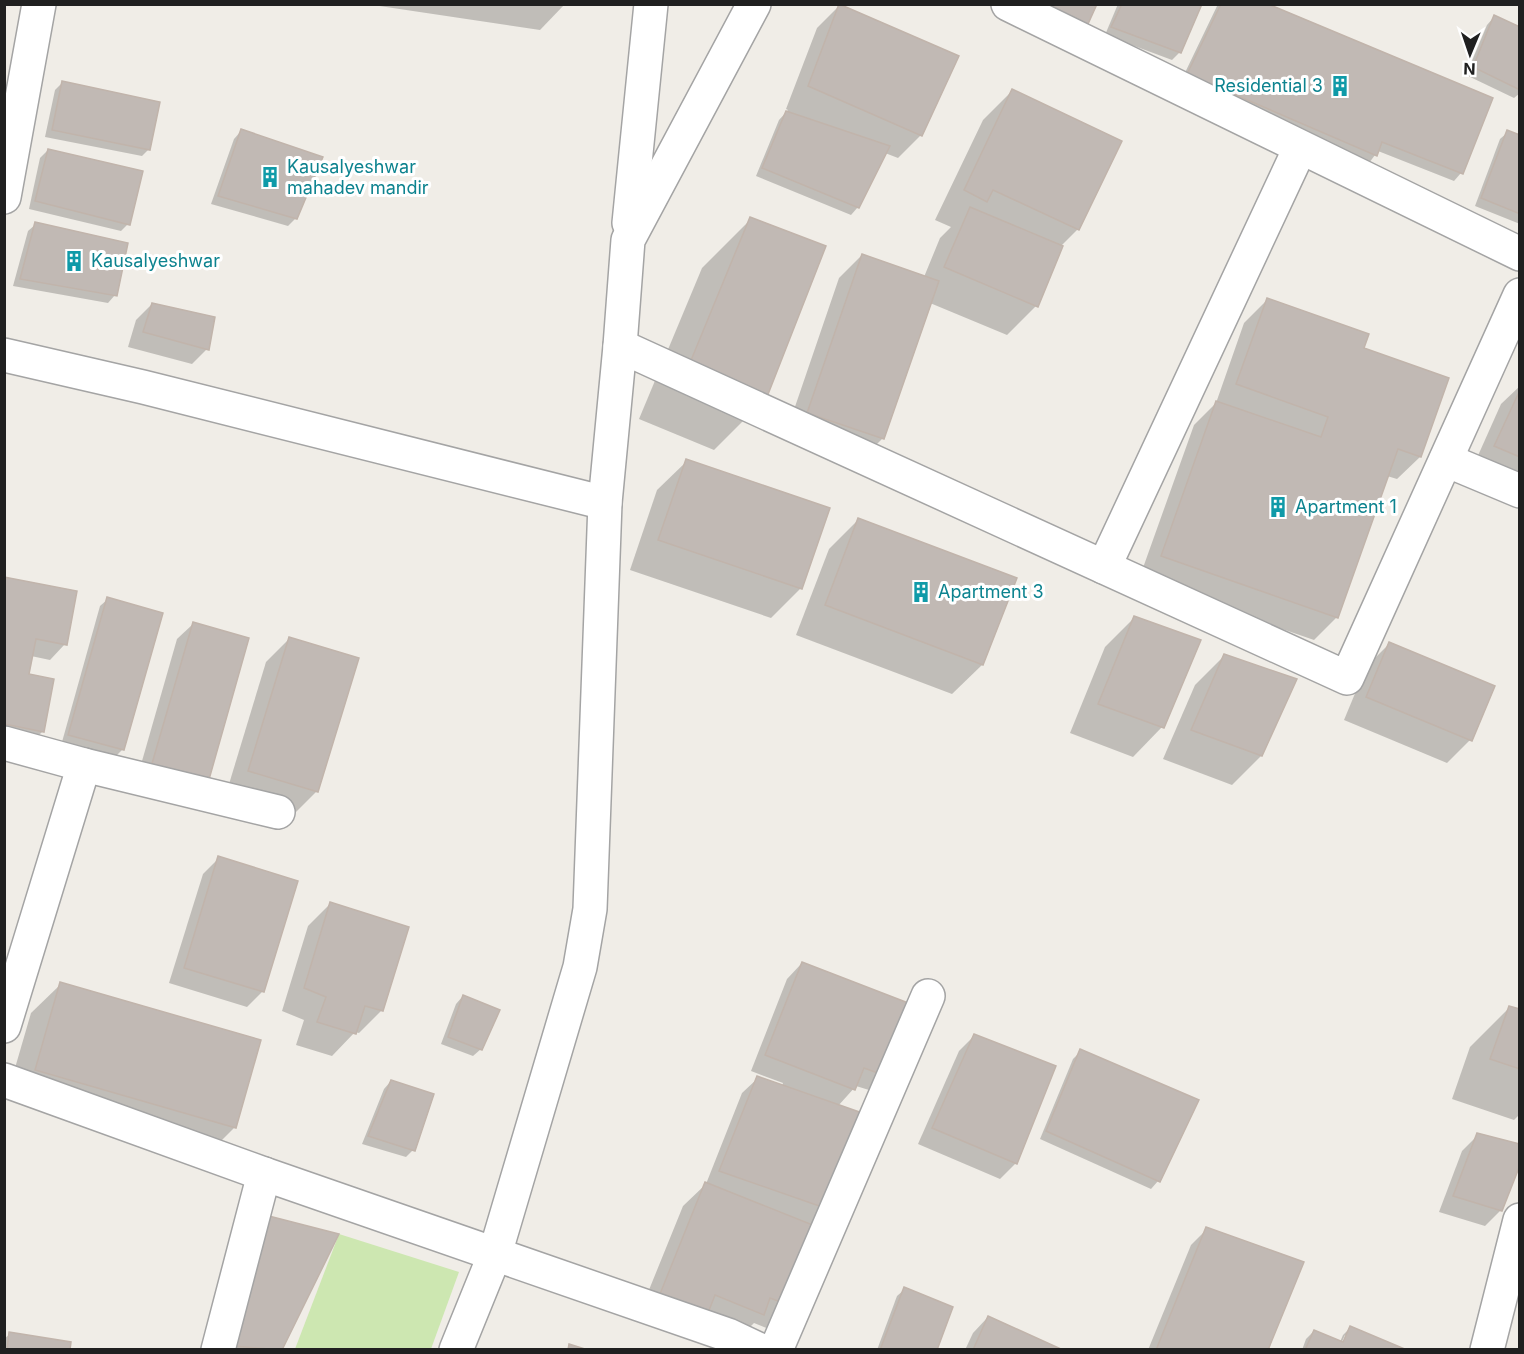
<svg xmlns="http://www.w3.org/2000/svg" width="1524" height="1354" font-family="Inter,sans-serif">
  <rect width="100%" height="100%" fill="#f0ede7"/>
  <path fill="#cde7b1" d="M339,1234L459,1272L431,1349H295Z"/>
  <g fill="#0003" fill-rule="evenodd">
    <path d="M366,4H565L540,30Z"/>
    <path d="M1118,4H1200L1180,52L1172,60L1105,35Z"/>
    <path d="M1218,4H1264L1461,173L1454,181L1378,151L1369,163L1181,81Z"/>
    <path d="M840,5L921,135L898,158L885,153L858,207L851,215L756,176L779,120L788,110L786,109L817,28Z"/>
    <path d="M1494,17L1520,29V93L1514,98L1466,75L1487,25Z"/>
    <path d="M62,83L149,149L142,156L45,137L55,90Z"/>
    <path d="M1012,91L1120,142L1078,229L1060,247L1036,306L1007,335L930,303L883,438L860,461L785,436L839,278L862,255L924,277L940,238L951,227L935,220L983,120Z"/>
    <path d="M241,131L296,218L288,226L211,204L234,139Z"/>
    <path d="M1508,132L1520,137V224L1475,206L1500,139Z"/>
    <path d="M48,150L128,224L121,231L29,209L40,158Z"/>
    <path d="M751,219L763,401L714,450L639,419L702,268Z"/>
    <path d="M36,224L115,295L108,303L13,286L28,231Z"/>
    <path d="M1267,300L1362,349L1447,379L1420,457L1397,479L1387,476L1337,617L1314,640L1139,579L1194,425L1216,403L1244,323Z"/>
    <path d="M152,304L207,349L192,364L128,347L136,320Z"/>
    <path d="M1520,386V490L1472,469L1501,404Z"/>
    <path d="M687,461L828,509L800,589L771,618L630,570L657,490Z"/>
    <path d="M859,519L1015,578L982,665L952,694L796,635L829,549Z"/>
    <path d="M4,578L65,644L50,660L31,656L27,675L43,731L27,747L4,742Z"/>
    <path d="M108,599L161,614L122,750L115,757L62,742L100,606Z"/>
    <path d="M1134,618L1162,727L1133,757L1070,733L1105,647Z"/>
    <path d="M193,624L206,782H136L177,639Z"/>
    <path d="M289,639L317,791L294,814L226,794L266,662Z"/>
    <path d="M1389,644L1470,740L1447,763L1344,720L1366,667Z"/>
    <path d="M1224,656L1261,756L1232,785L1163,759L1195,685Z"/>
    <path d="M219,858L296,882L262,992L247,1007L169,983L203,874Z"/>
    <path d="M331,903L382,1010L359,1033L355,1032L332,1056L296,1045L304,1020L282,1011L308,926Z"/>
    <path d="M802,963L885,1075L869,1090L856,1086L838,1106L827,1208L810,1225L769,1329L754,1323L740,1337L638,1317L683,1206L706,1184L742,1093L758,1078L782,1086L783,1083L751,1071L787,979Z"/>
    <path d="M61,984L235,1127L205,1157L6,1099L31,1013Z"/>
    <path d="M463,996L481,1049L473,1056L441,1044L456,1004Z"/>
    <path d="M1510,1007L1520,1011V1114L1514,1120L1452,1099L1470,1047Z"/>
    <path d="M974,1036L1016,1163L1000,1179L918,1144L959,1051Z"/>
    <path d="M1081,1051L1197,1100L1158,1181L1151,1189L1040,1139L1073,1059Z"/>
    <path d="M391,1081L413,1150L406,1157L362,1144L384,1089Z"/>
    <path d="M1478,1135L1501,1210L1485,1226L1439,1212L1462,1151Z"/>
    <path d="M266,1217L280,1350H221Z"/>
    <path d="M1207,1229L1266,1350H1148L1191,1245Z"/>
    <path d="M905,1289L936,1350H877L897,1296Z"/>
    <path d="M988,1317L1060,1350H965L973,1333Z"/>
    <path d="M1350,1328L1403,1350H1302L1306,1339L1314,1331L1340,1342L1343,1335ZM1345,1335H1348L1341,1349L1339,1348Z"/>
    <path d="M10,1334L68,1350H4V1339Z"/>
  </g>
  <g fill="#c1b9b4" stroke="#c1b4ab" stroke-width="1.5">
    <path d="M839,4L959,56L922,136L808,86Z"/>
    <path d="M1046,4H1097L1088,24Z"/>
    <path d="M1122,4H1202L1181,53L1111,27Z"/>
    <path d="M1221,4H1268L1493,98L1463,174L1382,142L1377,156L1187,74Z"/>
    <path d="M1494,15L1520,27V90L1473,67Z"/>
    <path d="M62,81L160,102L150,150L52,130Z"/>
    <path d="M1012,89L1122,141L1079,230L993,190L987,202L964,190Z"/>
    <path d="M786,111L890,146L859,208L762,168Z"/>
    <path d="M241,129L323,157L297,219L218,196Z"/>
    <path d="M1507,130L1520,135V214L1481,198Z"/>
    <path d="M48,149L143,171L130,225L35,201Z"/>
    <path d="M970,207L1063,246L1038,307L944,267Z"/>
    <path d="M750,217L826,246L765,402L687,370Z"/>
    <path d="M35,222L128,243L117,296L20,279Z"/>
    <path d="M862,254L939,281L884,439L807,413Z"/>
    <path d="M1267,298L1369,334L1364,348L1449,378L1421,457L1398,449L1338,618L1161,556L1216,401L1321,437L1328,417L1236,384Z"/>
    <path d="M152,303L215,317L209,350L143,332Z"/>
    <path d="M1520,390V457L1494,446Z"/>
    <path d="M686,459L830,508L802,589L658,540Z"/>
    <path d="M858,518L1017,578L983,665L825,605Z"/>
    <path d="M4,577L77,591L67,645L36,639L29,674L54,679L44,732L4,724Z"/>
    <path d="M107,597L163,613L124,750L68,735Z"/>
    <path d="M1134,616L1201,640L1164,728L1098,704Z"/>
    <path d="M193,622L249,638L208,783L151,767Z"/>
    <path d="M289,637L359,658L318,792L248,771Z"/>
    <path d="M1389,642L1495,686L1472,741L1366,697Z"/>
    <path d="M1224,654L1297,679L1262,756L1191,730Z"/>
    <path d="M218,856L298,881L264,992L184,968Z"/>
    <path d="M330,902L409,927L383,1011L365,1006L356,1034L317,1022L326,997L304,988Z"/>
    <path d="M802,962L916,1006L886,1076L864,1068L855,1090L765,1055Z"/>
    <path d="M60,982L261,1040L236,1128L35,1070Z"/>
    <path d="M463,995L500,1010L482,1050L448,1037Z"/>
    <path d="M1509,1006L1520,1009V1069L1490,1059Z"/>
    <path d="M974,1034L1056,1066L1017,1164L932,1128Z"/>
    <path d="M1080,1049L1199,1100L1160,1182L1046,1131Z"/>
    <path d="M757,1076L868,1115L828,1209L719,1171Z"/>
    <path d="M391,1080L434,1094L415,1151L368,1136Z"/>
    <path d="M1477,1133L1520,1144V1165L1502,1211L1453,1196Z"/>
    <path d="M705,1182L825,1230L794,1307L770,1298L764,1315L715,1295L708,1313L660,1294Z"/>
    <path d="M265,1215L339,1234L282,1350L233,1346Z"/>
    <path d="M1206,1227L1304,1262L1268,1350H1156Z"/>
    <path d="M904,1287L953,1307L937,1350H880Z"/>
    <path d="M988,1316L1063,1350H973Z"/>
    <path d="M1350,1326L1407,1350H1305L1314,1330L1343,1342Z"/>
    <path d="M9,1332L71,1342L70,1350H7Z"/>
    <path d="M569,1344L588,1350H568Z"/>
  </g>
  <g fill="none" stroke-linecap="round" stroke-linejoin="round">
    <defs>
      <g id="minor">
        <path d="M1008,4L1520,254"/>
        <path d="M4,197L39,4"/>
        <path d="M629,223L651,4"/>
        <path d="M620,346L1347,678L1520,295"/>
        <path d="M4,355L143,387L605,503"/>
        <path d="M1446,460L1520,491"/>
        <path d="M1104,567L1300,148"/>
        <path d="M4,743L84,765L278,812"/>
        <path d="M4,1026L84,765"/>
        <path d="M4,1080L264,1174L728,1335L760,1350"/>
        <path d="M218,1350L264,1174"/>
        <path d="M456,1350L495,1254L580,967L590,909L605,503L620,346L628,240L754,4"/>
        <path d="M776,1350L928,996"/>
        <path d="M1487,1350L1520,1220"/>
      </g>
    </defs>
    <use href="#minor" stroke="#a4a4a4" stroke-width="36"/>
    <use href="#minor" stroke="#fff" stroke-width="33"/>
  </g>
  <defs>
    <symbol id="building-bare" viewBox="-9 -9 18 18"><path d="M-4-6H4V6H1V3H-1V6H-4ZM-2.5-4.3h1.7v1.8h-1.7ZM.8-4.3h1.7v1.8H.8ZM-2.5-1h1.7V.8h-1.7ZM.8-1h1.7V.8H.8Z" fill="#0f9aa8" stroke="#fff" stroke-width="2.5" paint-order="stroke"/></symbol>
  </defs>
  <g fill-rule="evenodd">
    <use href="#building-bare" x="1325" y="71" width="30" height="30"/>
    <use href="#building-bare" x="255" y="162" width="30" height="30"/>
    <use href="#building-bare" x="59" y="246" width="30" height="30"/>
    <use href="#building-bare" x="1263" y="492" width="30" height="30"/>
    <use href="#building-bare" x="906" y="577" width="30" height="30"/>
  </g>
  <g text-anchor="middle" stroke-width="6" stroke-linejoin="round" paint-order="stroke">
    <g font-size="18" fill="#0d838f" stroke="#fff" text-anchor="start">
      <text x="1323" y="92" text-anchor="end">Residential 3</text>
      <text x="287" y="173">Kausalyeshwar<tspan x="287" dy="21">mahadev mandir</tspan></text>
      <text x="91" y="267">Kausalyeshwar</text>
      <text x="1295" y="513">Apartment 1</text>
      <text x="938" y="598">Apartment 3</text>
    </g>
  </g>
  <rect width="1524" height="1354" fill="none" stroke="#202020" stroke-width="12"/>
  <g transform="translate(1470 54) rotate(182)" stroke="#ffffff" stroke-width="4.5" paint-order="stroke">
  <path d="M0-4.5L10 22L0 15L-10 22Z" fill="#202020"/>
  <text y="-9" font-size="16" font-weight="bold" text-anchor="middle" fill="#202020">N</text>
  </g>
</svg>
